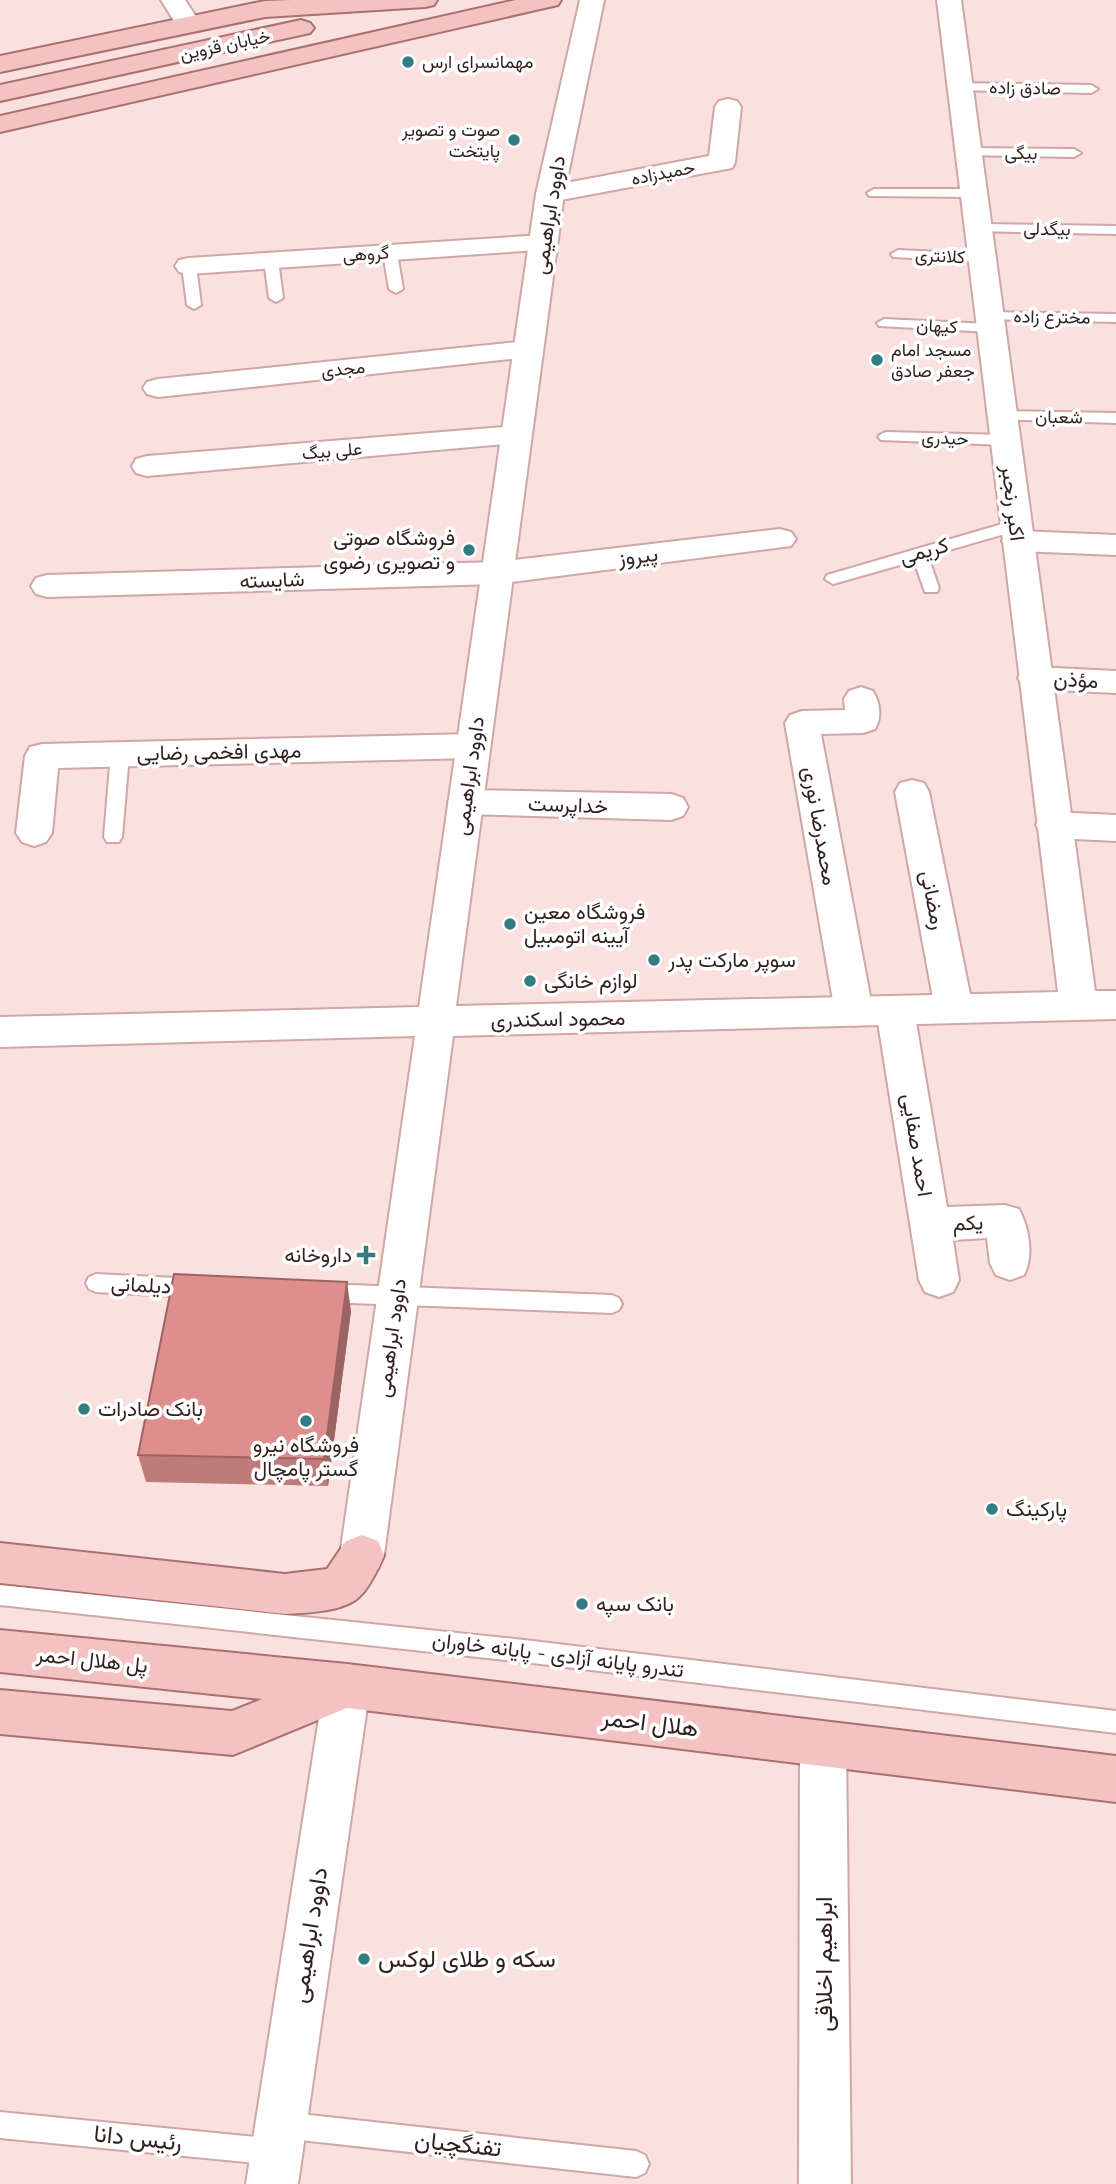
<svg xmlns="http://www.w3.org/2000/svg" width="1116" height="2184" font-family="'Nunito Sans',Vazirmatn,sans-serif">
  <rect width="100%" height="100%" fill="#fae0df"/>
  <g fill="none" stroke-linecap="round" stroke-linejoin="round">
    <defs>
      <g id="service">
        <path d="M959,83L1091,85L1098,89L1091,93L954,90L953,87Z"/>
        <path d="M968,148L1074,149L1081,153L1074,157L963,155L961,152Z"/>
        <path d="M874,189H973L980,193L973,197L869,196L867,193Z"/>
        <path d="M977,224L1116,226V234L972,231L970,228Z"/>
        <path d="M390,249L397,253L403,289L396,293L389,289L383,253Z"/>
        <path d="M898,250L981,254L988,258L981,262L893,257L891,254Z"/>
        <path d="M271,256L278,260L283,298L276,302L269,298L264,260Z"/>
        <path d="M189,262L196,266L201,305L194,309L187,305L182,266Z"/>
        <path d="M989,312L1116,314V322L984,319L982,316L984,313Z"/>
        <path d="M884,319L990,324L997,328L990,332L879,326L877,323Z"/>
        <path d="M1002,411L1116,413V423L997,419L994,416L997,413Z"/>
        <path d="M886,432L1005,435L1013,440L1005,445L881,440L878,437L881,434Z"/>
        <path d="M1016,520L1022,521L1024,525L1022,529L928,556L939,588L937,592H925L914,561L833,584L825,579L827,575Z"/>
        <path d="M120,748L129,754L122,837L119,842H107L104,837L111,754Z"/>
        <path d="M96,1274L196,1279L203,1282L206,1288L203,1294L196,1297L96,1292L89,1289L86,1283L89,1277Z"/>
        <path d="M324,1284L612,1295L619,1298L622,1304L619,1310L612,1313L324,1302L317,1299L314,1293L317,1287Z"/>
        <path d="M0,1585L524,1640L1116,1711V1733L524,1662L0,1605Z"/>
        <path d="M0,2112L277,2139L286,2143L290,2152L286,2161L277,2165L0,2138Z"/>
        <path d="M282,2112L636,2151L645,2155L649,2164L645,2173L636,2177L282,2138L273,2134L269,2125L273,2116Z"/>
      </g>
      <g id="minor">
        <path d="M161,0H185L201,24L197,29L188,32L179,29Z"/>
        <path d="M728,99L737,101L741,107L735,162L732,168L550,202L540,200L536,194L540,188L550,186L709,156L715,107L719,101Z"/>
        <path d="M543,235L553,237L557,243L553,249L189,274L179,272L175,266L179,260L189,258Z"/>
        <path d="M528,341L538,344L543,350L538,356L158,397L147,394L143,388L147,382L158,379Z"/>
        <path d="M516,426L527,428L531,435L527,442L147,476L136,473L132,466L136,459L147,456Z"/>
        <path d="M780,529L791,532L796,539L791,546L497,584L47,597L36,594L31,586L36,578L47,575L497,562Z"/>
        <path d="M1018,531L1116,535V555L1018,551L1007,548L1002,541L1007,534Z"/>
        <path d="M1035,667L1116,671V693L1035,689L1023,686L1018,678L1023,670Z"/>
        <path d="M861,687L873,691C880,703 882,717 875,729L863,733L821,734L873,1012L867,1022L854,1026L841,1022L835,1012L785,723L790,715L802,711L845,710L844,699L849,691Z"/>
        <path d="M473,734L485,738L490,746L485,754L473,758L58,768L52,833L46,842L34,846L22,842L16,833L25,756L30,747L42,744Z"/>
        <path d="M912,780L924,783L929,792L973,1009L967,1019L954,1023L941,1019L935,1009L895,792L900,783Z"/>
        <path d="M465,790L671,794L683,798L688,807L683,816L671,820L465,814L453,811L448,802L453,793Z"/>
        <path d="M1054,812L1116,815V841L1054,838L1042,834L1036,825L1042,816Z"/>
        <path d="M895,996L908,1000L914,1010L947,1207L1005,1205L1019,1209C1029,1228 1034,1256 1024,1275L1010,1280L996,1275L990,1263L987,1238L953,1240L959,1280L953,1292L939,1297L925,1292L919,1280L876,1010L882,1000Z"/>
        <path d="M823,1722L839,1728L846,1744L851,2184H799L800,1744L807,1728Z"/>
      </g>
      <g id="tertiary">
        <path d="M580,0H604L564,194L456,1006L1058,992L937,0H961L1095,991H1116V1019L453,1036L384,1555L378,1569L362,1575L346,1569L340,1555L415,1036L0,1047V1017L419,1007L536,194Z"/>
        <path d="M347,1664L363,1671L370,1686L298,2184H246L324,1686L331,1671Z"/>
      </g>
      <g id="primary">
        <path d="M292,0H437L434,5L425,7L265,17L0,72V56L265,1Z"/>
        <path d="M516,0H561L558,5L549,7L0,132V116Z"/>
        <path d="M301,20L310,23L314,28L310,33L0,101V85Z"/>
        <path d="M362,1535L378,1541L384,1555C378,1569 370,1587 359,1597C343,1612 305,1613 285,1614L0,1583V1543L285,1574L327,1569L346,1541Z"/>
        <path d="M0,1630L347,1664L1116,1756V1802L347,1708L233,1755L0,1734V1690L232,1711L262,1699L0,1672Z"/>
      </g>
    </defs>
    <use href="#service" stroke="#cfa7a5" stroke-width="4"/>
    <use href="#minor" stroke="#cfa7a5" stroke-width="4"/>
    <use href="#tertiary" stroke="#cfa7a5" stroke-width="4"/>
    <use href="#primary" stroke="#a8706e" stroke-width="4"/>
    <use href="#service" fill="#fff" fill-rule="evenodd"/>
    <use href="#minor" fill="#fff" fill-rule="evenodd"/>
    <use href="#tertiary" fill="#fff" fill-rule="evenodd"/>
    <use href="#primary" fill="#f2c3c2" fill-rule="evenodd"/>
  </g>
  <path fill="#bf7b79" d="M351,1311L328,1486L146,1482L138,1455Z"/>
  <path fill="#9b6463" d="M347,1282L351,1311L328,1486L324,1459Z"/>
  <path fill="#de8f8d" stroke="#9b6463" stroke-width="2" d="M174,1274L347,1282L324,1459L138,1455Z"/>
  <g fill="#337c82" stroke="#fff" stroke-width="2.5">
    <circle cx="408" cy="62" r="7"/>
    <circle cx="514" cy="140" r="7"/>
    <circle cx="877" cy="360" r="7"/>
    <circle cx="469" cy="550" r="7"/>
    <circle cx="510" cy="924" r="7"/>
    <circle cx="654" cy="960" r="7"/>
    <circle cx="530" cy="981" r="7"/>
    <path d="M362.5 1244.5h7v7h7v7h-7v7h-7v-7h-7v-7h7z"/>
    <circle cx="84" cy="1409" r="7"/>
    <circle cx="306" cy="1421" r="7"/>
    <circle cx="992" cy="1509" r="7"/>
    <circle cx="582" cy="1604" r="7"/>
    <circle cx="364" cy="1959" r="7"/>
  </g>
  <g text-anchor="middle" stroke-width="7" stroke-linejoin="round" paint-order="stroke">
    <g font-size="18" fill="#2f1f1f" stroke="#fff">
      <text transform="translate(225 45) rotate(-12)" y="6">خیابان قزوین</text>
      <text transform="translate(1025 88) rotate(1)" y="6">صادق زاده</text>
      <text transform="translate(1021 153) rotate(1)" y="6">بیگی</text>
      <text transform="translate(663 173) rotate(-11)" y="6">حمیدزاده</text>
      <text transform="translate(1047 229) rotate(1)" y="6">بیگدلی</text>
      <text transform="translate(366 254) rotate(-4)" y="6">گروهی</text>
      <text transform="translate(940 256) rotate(3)" y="6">کلانتری</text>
      <text transform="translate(1052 317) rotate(1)" y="6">مخترع زاده</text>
      <text transform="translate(937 326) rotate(3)" y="6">کیهان</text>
      <text transform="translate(343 369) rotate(-6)" y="6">مجدی</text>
      <text transform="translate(1059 417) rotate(1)" y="6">شعبان</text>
      <text transform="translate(945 438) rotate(2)" y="6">حیدری</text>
      <text transform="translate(332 451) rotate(-5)" y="6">علی بیگ</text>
    </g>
    <g font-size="18" fill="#2f1f1f" stroke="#fff" text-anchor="start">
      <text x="422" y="68">مهمانسرای ارس</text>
      <text x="500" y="136" text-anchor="end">صوت و تصویر<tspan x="500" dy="21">پایتخت</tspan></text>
      <text x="891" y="356">مسجد امام<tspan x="891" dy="21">جعفر صادق</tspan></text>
    </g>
    <g font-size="21" fill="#2f1f1f" stroke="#fff">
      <text transform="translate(549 215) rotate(-81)" y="7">داوود ابراهیمی</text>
      <text transform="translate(1013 503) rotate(83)" y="7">اکبر رنجبر</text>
      <text transform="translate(924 551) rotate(-16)" y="7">کریمی</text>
      <text transform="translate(638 556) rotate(-7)" y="7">پیروز</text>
      <text transform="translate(272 580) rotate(-2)" y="7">شایسته</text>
      <text transform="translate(1076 680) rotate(3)" y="7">مؤذن</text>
      <text transform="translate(219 752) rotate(-1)" y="7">مهدی افخمی رضایی</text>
      <text transform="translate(469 776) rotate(-82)" y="7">داوود ابراهیمی</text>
      <text transform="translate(568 805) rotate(2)" y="7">خداپرست</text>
      <text transform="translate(820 826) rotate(80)" y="7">محمدرضا نوری</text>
      <text transform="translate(933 900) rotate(79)" y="7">رمضانی</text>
      <text transform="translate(558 1019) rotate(-1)" y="7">محمود اسکندری</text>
      <text transform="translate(917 1145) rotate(81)" y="7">احمد صفایی</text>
      <text transform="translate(968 1223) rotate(-3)" y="7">یکم</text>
      <text transform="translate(141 1285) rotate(3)" y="7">دیلمانی</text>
      <text transform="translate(391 1338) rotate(-82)" y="7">داوود ابراهیمی</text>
      <text transform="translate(558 1655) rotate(7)" y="7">تندرو پایانه آزادی - پایانه خاوران</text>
      <text transform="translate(92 1660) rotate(6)" y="7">پل هلال احمر</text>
    </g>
    <g font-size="21" fill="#2f1f1f" stroke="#fff" text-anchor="start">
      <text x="455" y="545" text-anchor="end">فروشگاه صوتی<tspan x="455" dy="24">و تصویری رضوی</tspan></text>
      <text x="524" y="919">فروشگاه معین<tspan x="524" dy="24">آیینه اتومبیل</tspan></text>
      <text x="668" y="967">سوپر مارکت پدر</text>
      <text x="544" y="988">لوازم خانگی</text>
      <text x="352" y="1262" text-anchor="end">داروخانه</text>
      <text x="98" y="1416">بانک صادرات</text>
      <text x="306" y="1452" text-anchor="middle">فروشگاه نیرو<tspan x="306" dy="24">گستر پامچال</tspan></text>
      <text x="1006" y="1516">پارکینگ</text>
      <text x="596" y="1611">بانک سپه</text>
    </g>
    <g font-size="24" fill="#2f1f1f" stroke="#fff">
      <text transform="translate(650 1723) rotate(7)" y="8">هلال احمر</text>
      <text transform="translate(309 1935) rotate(-81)" y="8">داوود ابراهیمی</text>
      <text transform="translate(824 1964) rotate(-90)" y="8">ابراهیم اخلاقی</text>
      <text transform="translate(138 2138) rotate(6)" y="8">رئیس دانا</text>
      <text transform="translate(458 2144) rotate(6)" y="8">تفنگچیان</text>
    </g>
    <g font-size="24" fill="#2f1f1f" stroke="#fff" text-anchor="start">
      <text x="378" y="1967">سکه و طلای لوکس</text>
    </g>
  </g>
</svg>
